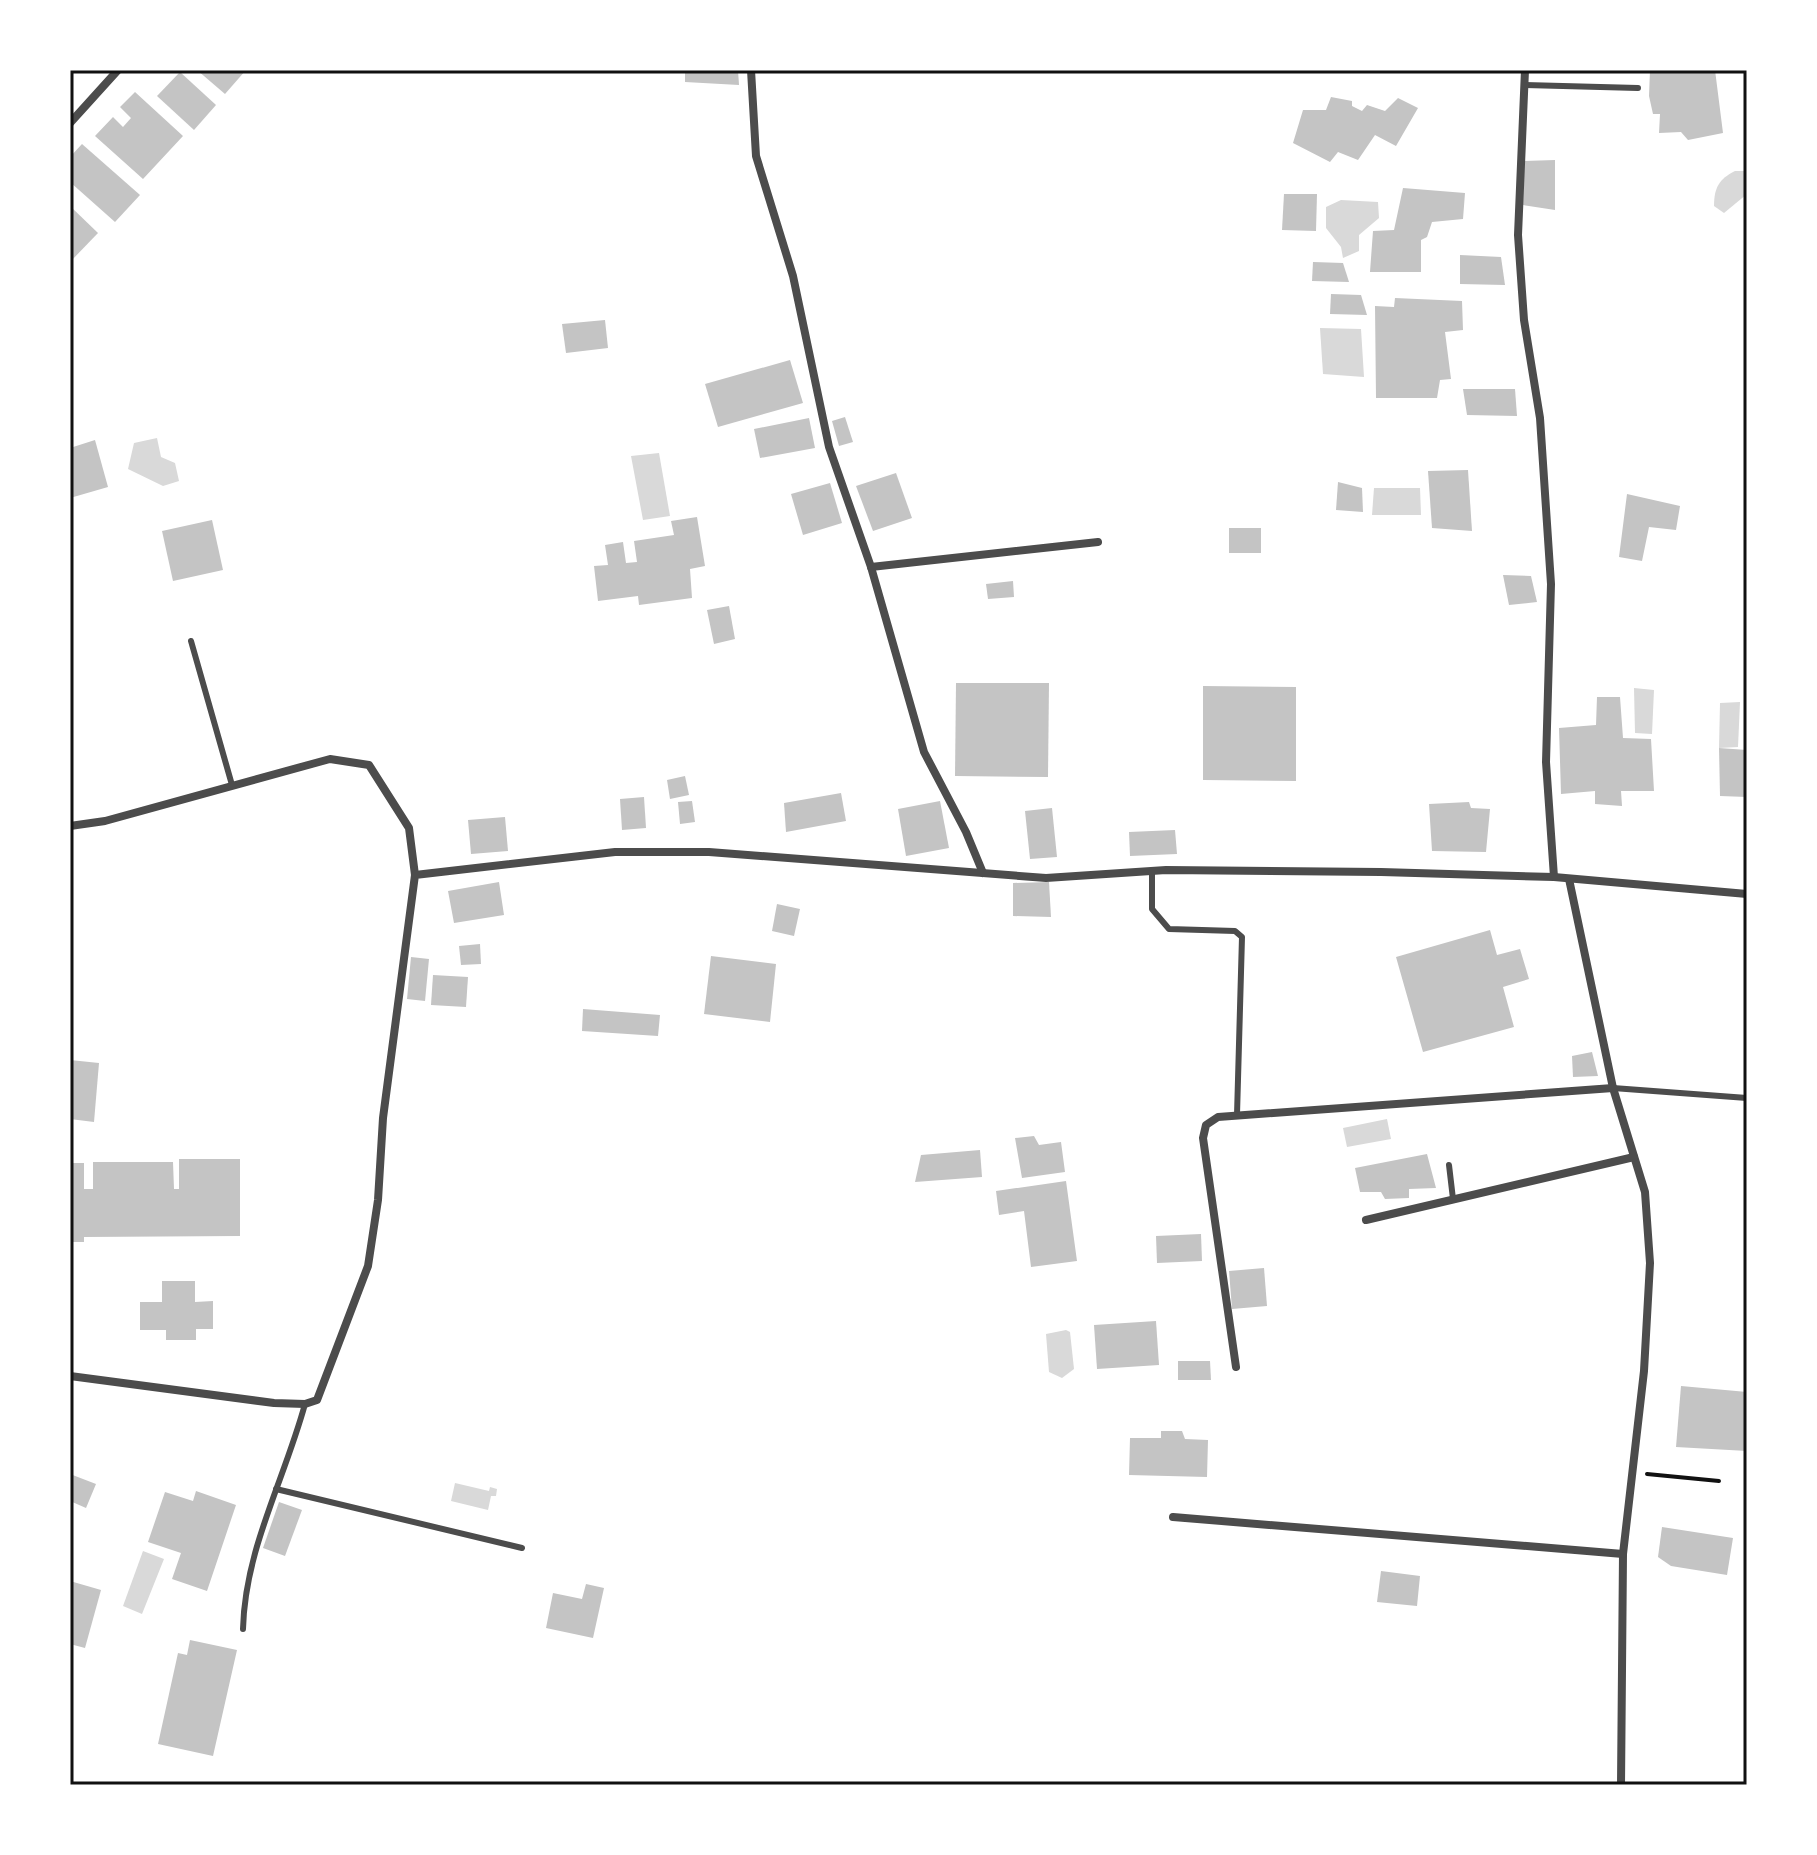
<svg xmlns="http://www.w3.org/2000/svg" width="1817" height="1855" font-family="'Varela Round',sans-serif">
  <rect width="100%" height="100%" fill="#fff"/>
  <g fill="#d9d9d9">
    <path d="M1735,171H1747V194L1724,213L1714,206C1714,188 1719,179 1735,171Z"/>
    <path d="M1341,200L1378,202L1379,218L1359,235V251L1343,258L1341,247L1326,228V207Z"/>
    <path d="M1320,328L1361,329L1364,377L1323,374Z"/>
    <path d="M157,438L161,457L175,463L179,481L163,486L128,469L134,443Z"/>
    <path d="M659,453L670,516L643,520L631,456Z"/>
    <path d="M1374,488H1420L1421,515H1372Z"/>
    <path d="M1634,688L1654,690L1652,734L1635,733Z"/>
    <path d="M1740,702L1738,747L1719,748L1720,703Z"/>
    <path d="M1387,1119L1391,1139L1347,1147L1343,1128Z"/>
    <path d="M1066,1330L1070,1332L1074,1369L1062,1378L1049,1372L1046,1334Z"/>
    <path d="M455,1483L489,1491L490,1487L497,1489L496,1496H491L488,1510L451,1501Z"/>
    <path d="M143,1551L164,1559L142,1614L123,1606Z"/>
  </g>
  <g fill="#c4c4c4">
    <path d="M197,70H246L225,94Z"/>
    <path d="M685,70H738L739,85L685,82Z"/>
    <path d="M1650,70H1715L1723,133L1688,140L1681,132L1659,133L1660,114H1653L1649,96Z"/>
    <path d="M180,72L216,105L194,130L157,96Z"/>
    <path d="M135,92L183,136L143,179L95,136L113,117L123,127L131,118L120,107Z"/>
    <path d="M1331,97L1352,101V106L1362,111L1367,105L1385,111L1398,98L1418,108L1396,146L1375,135L1358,160L1338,152L1330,162L1293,143L1303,110H1326Z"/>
    <path d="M82,144L140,195L115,222L70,182V157Z"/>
    <path d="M1555,160V210L1523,205L1524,161Z"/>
    <path d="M1403,188L1465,193L1463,219L1432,222L1427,237L1421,240V272H1370L1373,231L1394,230Z"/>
    <path d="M1284,194H1317L1316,231L1282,230Z"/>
    <path d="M70,206L98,233L70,262Z"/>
    <path d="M1460,255L1501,257L1505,285L1460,284Z"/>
    <path d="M1313,262L1343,263L1349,282L1312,281Z"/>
    <path d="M1331,294L1361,295L1367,315L1330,314Z"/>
    <path d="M1395,298L1462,301L1463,330L1445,332L1451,379L1440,380L1437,398H1376L1375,306L1394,307Z"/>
    <path d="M605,320L608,348L566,353L562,324Z"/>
    <path d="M790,360L803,403L718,427L705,384Z"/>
    <path d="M1463,389H1515L1517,416L1467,415Z"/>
    <path d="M845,417L853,442L839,446L832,421Z"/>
    <path d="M809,418L815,448L760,458L754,429Z"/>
    <path d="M95,440L108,487L70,498V448Z"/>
    <path d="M1468,470L1472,531L1432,528L1428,471Z"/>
    <path d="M896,473L912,518L873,531L856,486Z"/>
    <path d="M1338,482L1362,488L1363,512L1336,510Z"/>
    <path d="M830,483L842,523L803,535L791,494Z"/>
    <path d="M1627,494L1680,506L1676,530L1649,527L1642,561L1619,557Z"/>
    <path d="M697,517L705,566L690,569L692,598L639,605L638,596L598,601L594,566L608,565L605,545L623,542L626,563L637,562L634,541L674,535L671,521Z"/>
    <path d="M212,520L223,570L173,581L162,531Z"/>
    <rect x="1229" y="528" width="32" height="25"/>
    <path d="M1503,575L1531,576L1537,602L1509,605Z"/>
    <path d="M1013,581L1014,597L988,599L986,584Z"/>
    <path d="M729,606L735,639L714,644L707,610Z"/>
    <path d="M956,683H1049L1048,777L955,776Z"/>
    <path d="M1203,686L1296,687V781L1203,780Z"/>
    <path d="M1597,697H1620L1623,738L1651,739L1654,791H1621L1622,806L1595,804V791L1561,794L1559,728L1596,725Z"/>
    <path d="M1719,748L1747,750V797L1720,796Z"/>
    <path d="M685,776L689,795L670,799L667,780Z"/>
    <path d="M841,793L846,821L786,832L784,803Z"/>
    <path d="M644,797L646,828L622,830L620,799Z"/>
    <path d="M692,801L695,822L680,824L678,802Z"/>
    <path d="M940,801L949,848L906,856L898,809Z"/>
    <path d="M1469,802L1471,808L1490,809L1486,852L1432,851L1429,804Z"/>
    <path d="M1052,808L1057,857L1030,859L1025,811Z"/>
    <path d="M505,817L508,851L471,854L468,820Z"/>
    <path d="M1175,830L1177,854L1130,856L1129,832Z"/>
    <path d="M499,882L504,915L454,923L448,891Z"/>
    <path d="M1049,882L1051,917L1013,916V883Z"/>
    <path d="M777,904L800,909L794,936L772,931Z"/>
    <path d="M1490,930L1497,955L1520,949L1529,979L1503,987L1514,1027L1423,1052L1396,957Z"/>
    <path d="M480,944L481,964L461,965L459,946Z"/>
    <path d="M711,956L776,964L770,1022L704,1014Z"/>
    <path d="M411,957L429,959L425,1001L407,999Z"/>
    <path d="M433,975L468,977L466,1007L431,1005Z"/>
    <path d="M583,1009L660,1015L658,1036L582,1031Z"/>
    <path d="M1592,1052L1598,1076L1573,1077L1572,1056Z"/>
    <path d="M70,1060L99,1063L94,1122L70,1119Z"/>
    <path d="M1034,1136L1039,1145L1061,1142L1065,1172L1022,1178L1015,1138Z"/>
    <path d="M980,1150L982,1177L915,1182L921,1155Z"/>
    <path d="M1427,1154L1436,1188L1409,1189V1198L1385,1199L1381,1192H1360L1355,1168Z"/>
    <path d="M179,1159H240V1236L84,1237V1242H70V1163H84V1189H93V1162H173L174,1189H179Z"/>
    <path d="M1066,1181L1077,1261L1031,1267L1024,1211L999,1215L996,1191Z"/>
    <path d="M1201,1234L1202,1261L1157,1263L1156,1236Z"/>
    <path d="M1264,1268L1267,1306L1232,1309L1229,1271Z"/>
    <path d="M162,1281H195V1302L213,1301V1329H196V1340H166V1330H140V1302H162Z"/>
    <path d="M1156,1321L1159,1365L1097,1369L1094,1325Z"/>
    <path d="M1178,1361H1210L1211,1380H1178Z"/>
    <path d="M1681,1386L1747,1392V1451L1676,1447Z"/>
    <path d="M1161,1431H1182L1185,1439L1208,1440L1207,1477L1129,1475L1130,1438H1161Z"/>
    <path d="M70,1474L96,1484L86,1508L70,1501Z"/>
    <path d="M196,1491L236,1505L207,1591L172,1579L181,1553L148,1542L165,1492L193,1501Z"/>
    <path d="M279,1502L302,1510L285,1556L263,1548Z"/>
    <path d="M1662,1527L1733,1538L1727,1575L1671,1566L1658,1557Z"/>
    <path d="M1381,1571L1420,1576L1417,1606L1377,1602Z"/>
    <path d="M70,1581L101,1590L85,1648L70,1644Z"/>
    <path d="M586,1584L604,1588L593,1638L546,1628L553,1593L582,1599Z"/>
    <path d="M190,1640L237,1650L213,1756L158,1744L178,1653L187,1655Z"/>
  </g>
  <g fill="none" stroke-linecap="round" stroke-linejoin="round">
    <path stroke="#111" stroke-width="4" d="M1647,1474L1719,1481"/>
    <g stroke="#4c4c4c" stroke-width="6">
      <path d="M1525,85L1638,88"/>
      <path d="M191,641L232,785"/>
      <path d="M1152,871V909L1169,929L1235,931L1242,937L1237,1115"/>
      <path d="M1613,1088L1747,1098"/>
      <path d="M1449,1165L1453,1199"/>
      <path d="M276,1489L522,1548"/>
      <path d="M243,1629C245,1549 284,1481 305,1404"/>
    </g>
    <g stroke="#4c4c4c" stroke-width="8">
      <path d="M751,70L756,156L793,276L829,447L871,567L924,752L966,832L983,873"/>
      <path d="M1525,70L1518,235L1524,320L1540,418L1551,584L1546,762L1554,877"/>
      <path d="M70,123L118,70"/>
      <path d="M871,567L1098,542"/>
      <path d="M70,826L105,821L330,759L369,765L409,828L415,875"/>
      <path d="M1569,879L1613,1088L1645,1192L1650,1263L1644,1371L1623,1554L1621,1785"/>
      <path d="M1366,1220L1634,1157"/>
      <path d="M1236,1367L1203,1138L1206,1125L1218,1117L1613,1088"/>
      <path d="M70,1376L274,1403L305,1404L317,1400L368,1266L378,1200L383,1118L415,875L615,852H709L1046,878L1166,870L1381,872L1554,877L1747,894"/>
      <path d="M1173,1517L1623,1554"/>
    </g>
  </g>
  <rect width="1817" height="1855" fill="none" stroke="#ffffff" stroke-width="144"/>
  <rect x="72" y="72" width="1673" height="1711" fill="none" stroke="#111" stroke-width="3"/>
</svg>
